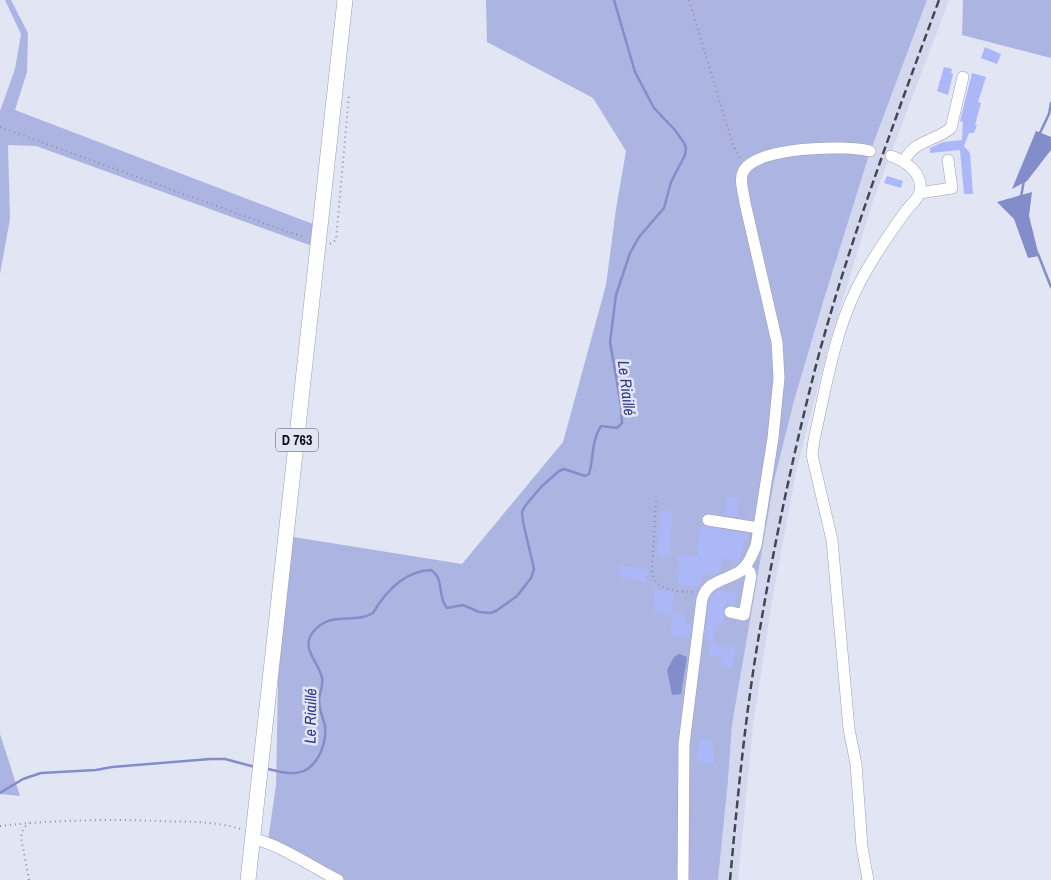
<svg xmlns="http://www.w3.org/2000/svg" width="1051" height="880" font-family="'Archivo Narrow',sans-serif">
  <rect width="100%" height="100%" fill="#e2e5f4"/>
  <path fill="#d3d8ee" d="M927,0H949L873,201L828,348L797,467L772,601L753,725L738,880H718L728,781L732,725L774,481L794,401L824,299L869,155Z"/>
  <g fill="#acb5e2">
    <path d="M5,0H11L28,33L27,72L15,110L313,224L312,246L36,146L8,145L10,219L0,274V111L15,69L21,34Z"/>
    <path d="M486,0H927L869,155L824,299L794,401L774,481L732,725L728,781L718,880H338L267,847L276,785L281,535L462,564L563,442L606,285L616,209L626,151L593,98L487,42Z"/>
    <path d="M963,0H1051V58L962,35Z"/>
    <path d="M0,734L20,796L0,794Z"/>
  </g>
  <g fill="#828dca">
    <path d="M1036,131L1051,137V150L1027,181L1012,189Z"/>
    <path d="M1032,192L1029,216L1039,256L1028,258L1014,219L997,202Z"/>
    <path d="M679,654L687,657L681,694L672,695L667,670L674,657Z"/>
  </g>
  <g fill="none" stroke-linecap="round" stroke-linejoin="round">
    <g stroke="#828dca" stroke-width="2.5">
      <path d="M1039,135L1049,114L1051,103"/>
      <path d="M1021,197L1024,180"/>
      <path d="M1038,254L1051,287"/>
      <path d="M268,769C277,771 286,774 295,773C316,772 327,745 325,726C323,718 319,709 319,700C319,693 324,685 322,678C319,662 300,649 313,632C331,610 353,625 373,613C386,591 404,571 431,570C445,579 437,597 447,608L463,605L479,612L490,613L496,611L517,596L531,578L534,569L523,522L522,512L525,506L541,487L559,471L564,469L585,476L589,474C594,458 591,441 601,426L617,428L622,423L621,405L610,342L616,295L630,253L639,237L664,208L671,182L685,155L686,148L684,143L675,130L654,108L635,72L614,0"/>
      <path d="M0,793L23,779L41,773L96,770L112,767L210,759H225L255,767"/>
    </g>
  </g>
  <g fill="#abb7f7">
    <path d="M985,47L1001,54L997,64L981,58Z"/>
    <path d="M944,67L952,69L951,73L953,74L948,95L937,91Z"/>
    <path d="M972,73L986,77L978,102L981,103L975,125H977L974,133H969L964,146L970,153L973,194H964L960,150L930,153V148L943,142L962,140L963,122L960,121Z"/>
    <path d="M887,176L903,181L901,188L884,183Z"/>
    <path d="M727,497L739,499L737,517L724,515Z"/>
    <path d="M661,510L673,511L669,556L657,555Z"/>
    <path d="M700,526L748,534L747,540H743L740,561L722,558L720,572L716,574H703L700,587L678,584L680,566H677L679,554L697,557Z"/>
    <path d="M620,566L648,570L646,582L619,577Z"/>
    <path d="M655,589L674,591L671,615L654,613L655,607H653Z"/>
    <path d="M717,590L738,594L734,605L727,603L724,607L723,611L725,617L724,625L717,624L714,642L704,640L709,601Z"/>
    <path d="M673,613L686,615L685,624H691L690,638L670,635Z"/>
    <path d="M709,644L736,647L732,668L720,666L721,657L708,655Z"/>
    <path d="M700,739L713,741L712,747H714L713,764L697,763Z"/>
  </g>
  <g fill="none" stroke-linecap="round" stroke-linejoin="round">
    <defs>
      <g id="minor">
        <path d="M904,161C916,139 934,142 951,128L963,77"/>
        <path d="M920,193L952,188L948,160"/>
        <path d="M708,520L759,528"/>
        <path d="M730,612L744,615L751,576L750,572L743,568"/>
        <path d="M253,839C277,843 314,868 338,880"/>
        <path d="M683,880L684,744L702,599C708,579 727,581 742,570C749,564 752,554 756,546L773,438L779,378L777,342L745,203C744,194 739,180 743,172C755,146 846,145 870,151"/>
        <path d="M868,880L862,847L856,764L849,729L832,540L812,455L814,440C825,391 834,335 856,290C869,263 887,237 905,212C909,206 919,199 920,191C923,173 906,161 891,156"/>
      </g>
      <path id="major" d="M248,880L345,0"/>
    </defs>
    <use href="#minor" stroke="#9c9fad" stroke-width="12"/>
    <use href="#major" stroke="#9c9fad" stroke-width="16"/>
    <g stroke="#8c8e99" stroke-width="2" stroke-dasharray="1 4" stroke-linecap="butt">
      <path d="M689,0L733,145L741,160"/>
      <path d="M0,127L288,232L306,237"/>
      <path d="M330,244L336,240L349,95"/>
      <path d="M656,501L652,571C655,592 676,591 694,592"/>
      <path d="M0,826C53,820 108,819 161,821C188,822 215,821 241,829"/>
      <path d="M29,880L21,837L23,829L29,823"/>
    </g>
    <use href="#minor" stroke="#fff" stroke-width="11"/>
    <use href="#major" stroke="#fff" stroke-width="15"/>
    <path stroke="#45474e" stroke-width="2.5" stroke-dasharray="8 4" stroke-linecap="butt" d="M730,880C737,804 744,728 756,653C772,553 793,453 819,354C852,234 896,117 939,0"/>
  </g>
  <g text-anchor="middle" stroke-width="5" stroke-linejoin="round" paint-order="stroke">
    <rect fill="#e2e5f4" stroke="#4e4f57" stroke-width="1" x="276" y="428.5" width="42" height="23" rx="4"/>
    <g font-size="14" font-weight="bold" fill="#0e0f14">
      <text x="297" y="445">D 763</text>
    </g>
    <g font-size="16" font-style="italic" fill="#343a83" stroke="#e2e5f4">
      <text transform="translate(627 388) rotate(83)" y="6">Le Riaillé</text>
      <text transform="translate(310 716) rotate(-89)" y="6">Le Riaillé</text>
    </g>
  </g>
</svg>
